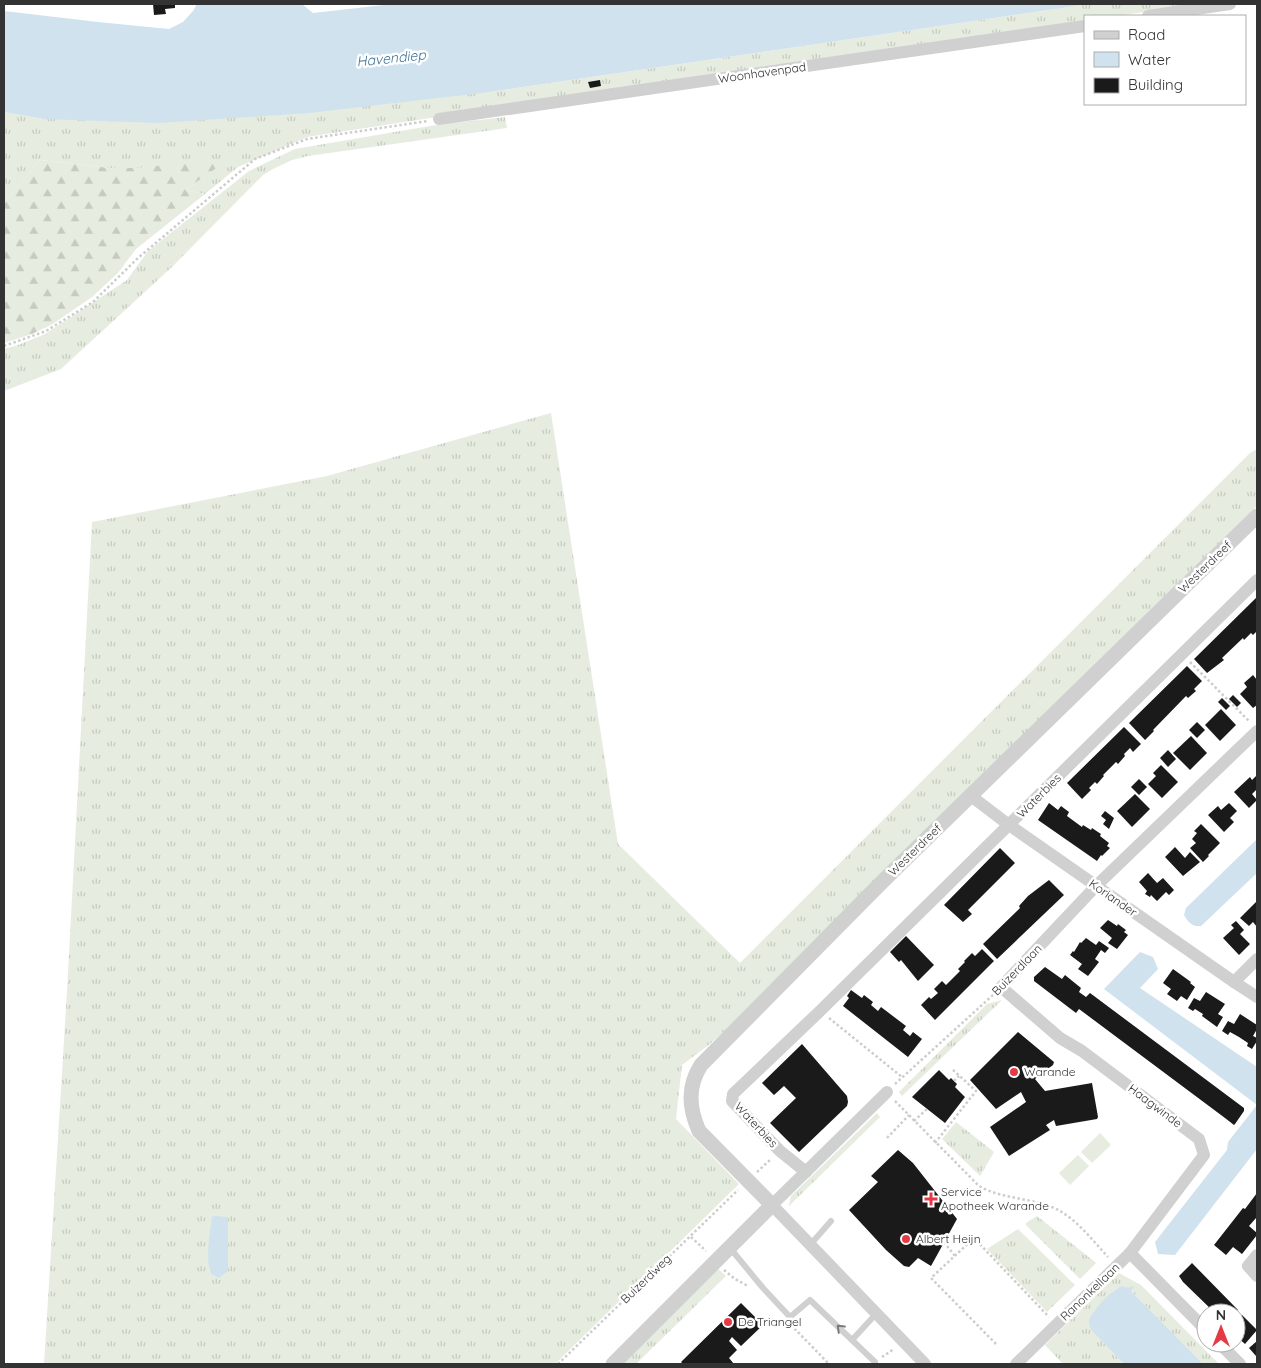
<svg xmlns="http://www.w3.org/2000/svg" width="1261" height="1368" font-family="Quicksand,sans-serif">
  <defs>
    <pattern id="grass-tufts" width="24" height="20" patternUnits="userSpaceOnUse" patternTransform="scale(1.25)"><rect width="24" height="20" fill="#e6ecdf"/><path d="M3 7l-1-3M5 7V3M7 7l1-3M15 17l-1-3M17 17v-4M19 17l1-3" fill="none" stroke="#c6cbc0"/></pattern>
    <pattern id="forest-firs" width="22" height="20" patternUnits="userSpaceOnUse" patternTransform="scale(1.25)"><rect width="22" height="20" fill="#e6ecdf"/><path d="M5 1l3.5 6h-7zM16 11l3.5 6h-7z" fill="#c6cbc0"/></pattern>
  </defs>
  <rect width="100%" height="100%" fill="#fff"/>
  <g fill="url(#grass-tufts)" fill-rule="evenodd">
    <path d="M1090,4H1202L1116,16H1085V21L773,65L307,137L238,167L205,194L185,190L221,164L138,168H109L40,160L4,204V112L43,119L490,92Z"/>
    <path d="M505,117L507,128L308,156L292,160L273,169L263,175L173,266L61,369L4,391V349L18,345L45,334L127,280L148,251L249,171L295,149L436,125Z"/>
    <path d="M551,413L618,844L740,963L1250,453L1257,449V506L732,1024L710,1044L682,1065L676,1119L739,1184L555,1364H44L67,992L92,522L327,476ZM228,1219V1271L211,1274L209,1268L210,1232Z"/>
    <path d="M1002,1000L902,1096L899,1092L987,1004Z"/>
    <path d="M877,1113L880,1117L789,1206L791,1196Z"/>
    <path d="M956,1122L994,1152L980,1176L942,1139Z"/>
    <path d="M1037,1216L1095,1262L1096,1263L1080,1279L1026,1225V1223Z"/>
    <path d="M1018,1229L1075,1285L1047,1312L987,1249Z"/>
    <path d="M717,1268L726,1276L636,1364H617Z"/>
    <path d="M1119,1273L1141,1285L1219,1364H1203L1131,1291L1134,1287L1129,1289L1121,1286L1113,1291L1090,1319L1091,1330L1124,1364H1063L1045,1345Z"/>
  </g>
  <path fill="url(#forest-firs)" d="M40,160L109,168H138L183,163L222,164L185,190L205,194L136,249L118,273L92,297L53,324L32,334L4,343V204Z"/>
  <g fill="#e6ecdf">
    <path d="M1100,1133L1111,1145L1092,1163L1081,1152Z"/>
    <path d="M1078,1155L1089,1166L1070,1185L1059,1173Z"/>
  </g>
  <g fill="#cfe2ee">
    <path d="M197,4H302L313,13L393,4H1090L490,92L309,113L158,123L43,119L4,112V11L98,22L169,29L183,22L193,11Z"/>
    <path d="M1257,839V873L1201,926C1192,927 1188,922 1184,915L1186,908Z"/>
    <path d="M1140,952L1153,957L1158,969L1140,988L1257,1067V1149L1175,1255L1158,1254L1155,1242L1227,1150L1228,1142L1257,1105L1104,989Z"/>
    <path d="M215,1216L227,1217L228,1218V1271L219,1278L211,1274C205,1259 210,1232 212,1217Z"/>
    <path d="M1121,1286L1129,1288L1132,1286L1134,1287L1131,1291L1203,1364H1124L1091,1330C1090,1326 1088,1323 1090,1318C1096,1307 1110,1292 1121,1286Z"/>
  </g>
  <g fill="#1a1a1a">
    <path d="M153,4H175V8L165,9L166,14L154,15Z"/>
    <path d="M600,80L601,86L590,88L588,82Z"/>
    <path d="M1257,597V631L1253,635L1251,633L1244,640L1243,638L1222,658L1224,660L1207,673L1194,659Z"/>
    <path d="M1187,666L1202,681L1194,689L1196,691L1188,698L1186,696L1153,730L1154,731L1145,740L1129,723Z"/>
    <path d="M1253,675L1257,680V705L1253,708L1240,694L1247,687L1244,683Z"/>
    <path d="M1233,695L1241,703L1237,707L1229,699Z"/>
    <path d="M1222,698L1230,706L1226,710L1218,702Z"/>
    <path d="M1221,709L1236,725L1220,741L1205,725Z"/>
    <path d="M1197,722L1205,730L1197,738L1189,730Z"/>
    <path d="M1124,727L1141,744L1133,752L1130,748L1124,754L1125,756L1118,764L1116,762L1103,775L1104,776L1097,784L1095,782L1089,788L1091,790L1082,799L1067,783Z"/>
    <path d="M1191,736L1207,753L1190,770L1173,753Z"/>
    <path d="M1168,750L1176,759L1168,767L1160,758Z"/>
    <path d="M1161,765L1178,782L1162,798L1148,784L1156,776L1153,773Z"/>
    <path d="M1257,775V789L1252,794L1257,800L1249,808L1234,792L1250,777L1252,780Z"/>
    <path d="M1139,779L1147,787L1139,795L1131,787Z"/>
    <path d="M1135,794L1150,809L1132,827L1117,811Z"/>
    <path d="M1049,803L1058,810L1061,806L1069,812L1067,816L1082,827L1083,825L1091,830L1092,828L1101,834L1100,836L1109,843L1107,846L1110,848L1102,856L1101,855L1097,861L1038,820Z"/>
    <path d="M1229,803L1237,811L1230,818L1234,822L1224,832L1208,815L1218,806L1221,810Z"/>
    <path d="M1105,811L1114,818L1109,829L1103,824L1106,820L1101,816Z"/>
    <path d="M1201,824L1220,843L1208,855L1209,856L1203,862L1190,848L1196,843L1192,839L1197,833L1194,831Z"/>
    <path d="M1175,847L1185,858L1190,852L1200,862L1183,876L1165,857Z"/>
    <path d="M1000,848L1015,863L968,910L972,914L963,922L944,905Z"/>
    <path d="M1148,873L1157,883L1163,878L1174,890L1169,895L1166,892L1157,901L1151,895L1150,897L1145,894L1147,891L1139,882Z"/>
    <path d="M1049,880L1064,895L997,959L983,944L1020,908L1019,906L1028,896Z"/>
    <path d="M1257,901V927L1253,922L1249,926L1240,918Z"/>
    <path d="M1108,920L1117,926L1118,924L1126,930L1124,932L1128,935L1117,949L1108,943L1112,938L1100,928Z"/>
    <path d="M1236,921L1244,930L1240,934L1250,944L1239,955L1223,938L1234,928L1231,925Z"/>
    <path d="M906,936L934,965L918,981L901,960L899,962L890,952Z"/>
    <path d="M1086,938L1096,945L1099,941L1109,948L1105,953L1101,950L1095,959L1099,962L1088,976L1078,969L1082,964L1070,955L1073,951L1074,952L1080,942L1081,943Z"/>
    <path d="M982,949L994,961L935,1020L921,1005L929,997L931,999L938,993L934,989L942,981L946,985L960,971L958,969L965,962L964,961L972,953L975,956Z"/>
    <path d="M1045,967L1062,979L1065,975L1081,988L1079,992L1086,997L1090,993L1244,1108V1111L1235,1124L1234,1125L1225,1118L1079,1009L1076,1013L1034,981V977Z"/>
    <path d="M1173,969L1191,982L1190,983L1195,987L1187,1000L1181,996L1177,1001L1167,994L1171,989L1163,983Z"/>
    <path d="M851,990L862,998L864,995L873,1002L871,1005L878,1011L881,1007L906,1026L903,1030L910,1036L913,1032L922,1039L908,1057L843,1006L849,998L847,996Z"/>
    <path d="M1206,992L1225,1004L1218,1014L1223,1017L1217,1027L1202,1016L1203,1014L1195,1009L1193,1011L1188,1008L1194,998L1200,1001Z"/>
    <path d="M1240,1014L1257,1025V1029L1253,1036L1257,1038V1041L1252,1049L1247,1046L1248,1043L1239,1037L1230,1032L1228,1035L1222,1031L1228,1021L1234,1024Z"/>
    <path d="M1018,1032L1054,1062L1053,1065L1035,1079L1045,1091L1092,1083L1098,1117L1097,1119L1056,1126L1054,1120L1046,1125L1050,1130L1009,1156L990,1127L1026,1102L1021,1092L996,1109L970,1080Z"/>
    <path d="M802,1044L847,1096L848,1102L847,1106L799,1152L770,1123L796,1098L784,1086L774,1095L762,1083Z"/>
    <path d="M939,1070L949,1080L951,1078L957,1084L955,1087L965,1097L945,1123L912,1097Z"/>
    <path d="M898,1150L913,1163L957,1219L931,1266L918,1258L909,1267L904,1266L886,1250L849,1210L878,1182L871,1176Z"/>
    <path d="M1257,1193V1219L1256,1218L1249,1226L1257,1233V1235L1242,1254L1233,1247L1226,1255L1214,1245L1243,1208L1245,1209Z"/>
    <path d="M1192,1263L1238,1310L1235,1313H1212L1214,1312L1183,1282L1179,1276Z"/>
    <path d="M741,1303L763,1325L741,1346L732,1337L729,1341L737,1350L729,1358L734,1364H683L681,1362Z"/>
    <path d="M1242,1315L1257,1330L1245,1344L1236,1336V1321Z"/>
    <path d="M1257,1341V1355L1256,1356L1249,1348Z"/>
  </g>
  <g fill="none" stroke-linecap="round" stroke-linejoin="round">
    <g stroke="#cdcdcd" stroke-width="2.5" stroke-dasharray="2.5 2.5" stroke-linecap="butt">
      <path d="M4,346L46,331L93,302L138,258L255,159L307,139L428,121"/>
      <path d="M1190,662L1250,722"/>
      <path d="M829,1018L902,1077"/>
      <path d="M954,1081L959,1076"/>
      <path d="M895,1084L993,995"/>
      <path d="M895,1101L979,1186C1003,1200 1038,1198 1060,1211C1079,1222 1093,1241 1108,1257"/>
      <path d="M914,1121L927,1109"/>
      <path d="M887,1138L909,1115"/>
      <path d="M935,1143L976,1091L952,1069"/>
      <path d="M757,1172L771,1159"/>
      <path d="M691,1237L706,1251"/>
      <path d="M944,1242L955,1256"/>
      <path d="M724,1270L735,1279L748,1286"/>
      <path d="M791,1325L829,1364"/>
      <path d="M996,1344L931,1278L974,1238L1049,1317"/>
      <path d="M882,1357L894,1349"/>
      <path d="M558,1364L738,1190"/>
    </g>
    <g stroke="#d0d0d0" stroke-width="6">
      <path d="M810,1245L831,1221"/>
      <path d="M730,1248L763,1288L790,1317L810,1300L875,1362"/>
      <path d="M852,1340L876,1314"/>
    </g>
    <g stroke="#d0d0d0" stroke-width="12">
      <path d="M1148,16L1230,4"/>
      <path d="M439,119L1085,26"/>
      <path d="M971,796L1009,825L1234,982L1257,997"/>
      <path d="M1234,982L1257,959"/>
      <path d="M887,1092L772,1205L925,1364"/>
      <path d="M806,1172L780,1151L732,1101L733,1094L820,1011L1257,580"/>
      <path d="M1130,1253L1206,1330"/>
      <path d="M1257,1255L1248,1266L1257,1276"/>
      <path d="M1219,1343L1240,1364"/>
      <path d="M1016,1364L1130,1253L1204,1155L1199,1139L1082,1051L1060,1038L1001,987L1096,886L1257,731"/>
    </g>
    <path stroke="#d0d0d0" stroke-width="15" d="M613,1364L772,1205L699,1131C689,1108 687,1087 701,1065L882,882L1257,516"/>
  </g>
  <defs><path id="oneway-chevron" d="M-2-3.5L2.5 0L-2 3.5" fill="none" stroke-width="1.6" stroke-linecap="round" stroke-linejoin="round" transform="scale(1.25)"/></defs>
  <use stroke="#7a7a7a" href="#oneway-chevron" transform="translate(840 1328) rotate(-136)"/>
  <g fill="#e63946" stroke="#fff" stroke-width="2">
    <circle cx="1014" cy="1072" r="5"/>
    <path d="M928.5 1191.5h5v5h5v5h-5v5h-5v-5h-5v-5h5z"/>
    <circle cx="906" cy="1239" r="5"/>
    <circle cx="728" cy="1322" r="5"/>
  </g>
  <g text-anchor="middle" stroke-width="5" stroke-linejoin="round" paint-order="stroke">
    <g font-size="12" fill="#333" stroke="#fff">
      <text transform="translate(762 73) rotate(-8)" y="4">Woonhavenpad</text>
      <text transform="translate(1205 567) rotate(-44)" y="4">Westerdreef</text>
      <text transform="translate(1039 796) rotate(-45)" y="4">Waterbies</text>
      <text transform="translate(915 850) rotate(-44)" y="4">Westerdreef</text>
      <text transform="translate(1113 898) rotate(35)" y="4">Koriander</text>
      <text transform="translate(1017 970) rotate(-46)" y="4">Buizerdlaan</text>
      <text transform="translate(1155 1106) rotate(37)" y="4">Haagwinde</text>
      <text transform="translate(756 1125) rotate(47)" y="4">Waterbies</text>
      <text transform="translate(646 1279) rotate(-44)" y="4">Buizerdweg</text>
      <text transform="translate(1090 1292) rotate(-44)" y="4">Ranonkellaan</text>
    </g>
    <g font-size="12" fill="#333" stroke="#fff" text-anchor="start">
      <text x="1024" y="1076">Warande</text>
      <text x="941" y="1196">Service<tspan x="941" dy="14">Apotheek Warande</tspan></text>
      <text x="916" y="1243">Albert Heijn</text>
      <text x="738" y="1326">De Triangel</text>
    </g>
    <g font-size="14" font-style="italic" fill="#3f7597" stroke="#fff">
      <text transform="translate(391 58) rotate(-6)" y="5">Havendiep</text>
    </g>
  </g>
  <rect width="1261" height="1368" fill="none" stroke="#333333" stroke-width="10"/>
  <rect x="1084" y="15" width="162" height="90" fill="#ffffff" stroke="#adadad"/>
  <rect x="1094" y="31" width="25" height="8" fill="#d0d0d0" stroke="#adadad"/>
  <text x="1128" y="40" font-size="15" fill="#333333">Road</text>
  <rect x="1094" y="52" width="25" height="15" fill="#cfe2ee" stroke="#adadad"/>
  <text x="1128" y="65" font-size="15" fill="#333333">Water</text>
  <rect x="1094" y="78" width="25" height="15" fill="#1a1a1a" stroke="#adadad"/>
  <text x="1128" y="90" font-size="15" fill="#333333">Building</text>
  <g transform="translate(1221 1328)"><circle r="24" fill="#ffffff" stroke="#adadad"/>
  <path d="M0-4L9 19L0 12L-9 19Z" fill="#e63946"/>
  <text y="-8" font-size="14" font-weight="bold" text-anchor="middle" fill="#333333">N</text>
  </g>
</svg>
